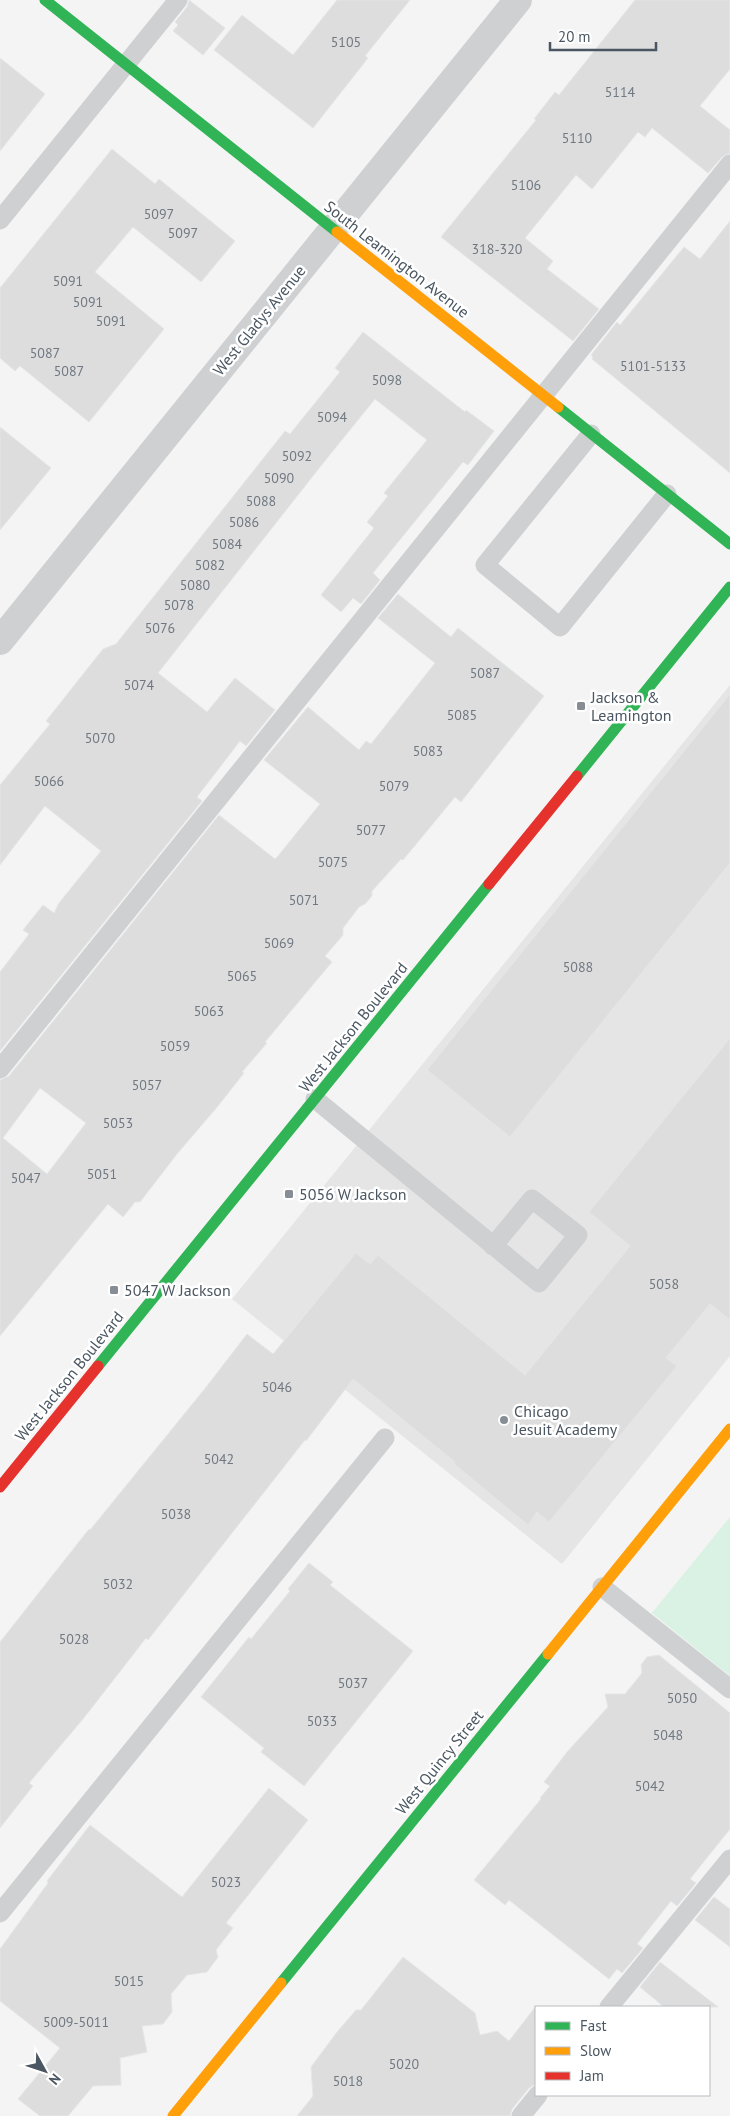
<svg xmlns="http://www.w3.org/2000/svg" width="730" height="2116" font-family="'PT Sans',sans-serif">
  <rect width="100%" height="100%" fill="#f4f4f4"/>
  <path fill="#e6e5e6" d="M730,685V1356L562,1564L232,1299Z"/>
  <path fill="#d9f2e3" d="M730,1517V1676L652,1613Z"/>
  <g fill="#ddddde" stroke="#e5e6e7" fill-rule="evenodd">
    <path d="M189,0L225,28L203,55L173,31L178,25L175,22L187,7Z"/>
    <path d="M337,0H410L365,56L368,58L313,128L214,50L242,15L293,55Z"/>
    <path d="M635,0H730V69L700,106L730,130V153L722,157L708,173L652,128L645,137L638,132L592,189L576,175L525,238L553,261L547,269L599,309L573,341L441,237L536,120L534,119L555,92L559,95Z"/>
    <path d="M0,58L45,94L0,151Z"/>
    <path d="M112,149L155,184L159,179L235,241L201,282L133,227L95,272L164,329L89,422L20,366L15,371L0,358V288Z"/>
    <path d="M730,221V473L592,359L593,357L591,355L617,322L620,325L684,247L700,259Z"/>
    <path d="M363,332L465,412L466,410L494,431L468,465L463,462L373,573L380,580L361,604L353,598L341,612L321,595L374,528L367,522L388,496L384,493L427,440L375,399L324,462L158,673L207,712L235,678L275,710L246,746L240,741L197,797L202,801L0,1051V972L29,934L23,930L43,905L54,913L59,903L101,851L45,806L0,865V785L50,724L46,721L103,649L116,644L285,431L290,434L340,372L335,368Z"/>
    <path d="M0,427L51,468L0,530Z"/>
    <path d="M398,594L451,637L458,628L544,696L461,802L455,797L403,860L401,859L372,891V896L365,904L359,907L343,928V935L325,956L332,962L265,1042L267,1043L242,1072L244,1073L218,1106L177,1154L140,1202H135L123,1217L108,1204L0,1336V1080L9,1076L219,815L275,859L278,856L320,804L264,760L308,707L359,750L366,741L371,744L435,663L378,618ZM40,1088L86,1123L47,1174L3,1138Z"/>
    <path d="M730,694V863L510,1137L427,1070Z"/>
    <path d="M730,1038V1320L710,1304L666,1358L677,1366L549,1522L537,1512L528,1525L454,1464L455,1462L353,1379L306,1441L305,1440L148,1640L146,1638L83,1719L29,1783L33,1786L0,1828V1642L89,1529L90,1530L207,1386L247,1334L273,1354L356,1253L370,1264L378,1255L525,1375L630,1246L589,1212Z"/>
    <path d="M309,1563L333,1582L330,1585L413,1651L304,1786L261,1752L264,1748L201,1697L249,1637L251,1639L290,1591L288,1589Z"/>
    <path d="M659,1655L730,1713V1829L690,1879L696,1883L677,1906L671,1901L637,1944L643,1948L622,1973L617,1969L609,1979L509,1900L505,1905L474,1880L541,1799L540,1798L550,1786L544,1782L567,1752L608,1707L605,1694H625L642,1673L641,1665L647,1657Z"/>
    <path d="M269,1788L308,1820L226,1923L233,1928L216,1950L218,1957L207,1972L187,1975L171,1994L172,2012L163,2024L142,2026L147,2052L120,2058L121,2085L93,2086L68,2116H40L18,2099L60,2048L0,2001V1949L48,1883L47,1881L90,1825L182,1897Z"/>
    <path d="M714,1897L730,1909V1947L695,1920Z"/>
    <path d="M403,1957L475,2013L480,2035L497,2031L509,2041L536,2006V2084L529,2088L512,2109L510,2116H297L313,2096L311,2067L337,2032L356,2010H361Z"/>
    <path d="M660,1962L718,2007H664L640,1987Z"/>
  </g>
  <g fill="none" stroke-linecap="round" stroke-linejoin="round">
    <g stroke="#ced0d2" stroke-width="19">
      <path d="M0,220L178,0"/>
      <path d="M591,434L485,565L560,627L667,494"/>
      <path d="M0,1069L730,164"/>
      <path d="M315,1099L539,1283L578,1235L532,1199L493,1246"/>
      <path d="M602,1587L730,1689"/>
      <path d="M0,1913L385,1438"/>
      <path d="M609,2007L730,1859"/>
      <path d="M521,2116L538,2095"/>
    </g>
    <path stroke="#ced0d2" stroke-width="28" d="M0,641L518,0"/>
    <g stroke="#30b455" stroke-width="11">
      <path d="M45,0L337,232"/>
      <path d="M558,407L730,544"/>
      <path d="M577,776L730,587"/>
      <path d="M98,1366L489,884"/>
      <path d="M281,1983L548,1654"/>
    </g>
    <g stroke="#ff9f0a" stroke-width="11">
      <path d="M337,232L558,407"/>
      <path d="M548,1654L730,1429"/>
      <path d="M173,2116L281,1983"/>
    </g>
    <g stroke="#e5322d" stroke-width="11">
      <path d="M489,884L577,776"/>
      <path d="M0,1487L98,1366"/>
    </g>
  </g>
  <g fill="#868d94" stroke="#fff" stroke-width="2">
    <rect x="576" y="701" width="10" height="10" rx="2.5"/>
    <rect x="284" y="1189" width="10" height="10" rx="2.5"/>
    <rect x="109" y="1285" width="10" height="10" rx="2.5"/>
    <circle cx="504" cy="1420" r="5"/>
  </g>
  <g text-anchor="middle" stroke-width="5" stroke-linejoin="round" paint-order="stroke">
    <g font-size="14" fill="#707881">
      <text x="346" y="47">5105</text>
      <text x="620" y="97">5114</text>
      <text x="577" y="143">5110</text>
      <text x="526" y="190">5106</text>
      <text x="159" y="219">5097</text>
      <text x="183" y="238">5097</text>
      <text x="497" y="254">318-320</text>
      <text x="68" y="286">5091</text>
      <text x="88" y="307">5091</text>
      <text x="111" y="326">5091</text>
      <text x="45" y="358">5087</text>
      <text x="653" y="371">5101-5133</text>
      <text x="69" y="376">5087</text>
      <text x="387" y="385">5098</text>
      <text x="332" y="422">5094</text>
      <text x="297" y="461">5092</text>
      <text x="279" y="483">5090</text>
      <text x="261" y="506">5088</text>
      <text x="244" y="527">5086</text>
      <text x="227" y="549">5084</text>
      <text x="210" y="570">5082</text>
      <text x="195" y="590">5080</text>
      <text x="179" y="610">5078</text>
      <text x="160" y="633">5076</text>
      <text x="485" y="678">5087</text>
      <text x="139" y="690">5074</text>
      <text x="462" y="720">5085</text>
      <text x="100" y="743">5070</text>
      <text x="428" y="756">5083</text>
      <text x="49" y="786">5066</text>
      <text x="394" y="791">5079</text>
      <text x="371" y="835">5077</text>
      <text x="333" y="867">5075</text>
      <text x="304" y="905">5071</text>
      <text x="279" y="948">5069</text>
      <text x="578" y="972">5088</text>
      <text x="242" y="981">5065</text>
      <text x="209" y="1016">5063</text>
      <text x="175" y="1051">5059</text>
      <text x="147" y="1090">5057</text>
      <text x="118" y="1128">5053</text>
      <text x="102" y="1179">5051</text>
      <text x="26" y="1183">5047</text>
      <text x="664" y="1289">5058</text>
      <text x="277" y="1392">5046</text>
      <text x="219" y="1464">5042</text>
      <text x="176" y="1519">5038</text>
      <text x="118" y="1589">5032</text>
      <text x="74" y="1644">5028</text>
      <text x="353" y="1688">5037</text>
      <text x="682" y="1703">5050</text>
      <text x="322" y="1726">5033</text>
      <text x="668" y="1740">5048</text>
      <text x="650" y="1791">5042</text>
      <text x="226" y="1887">5023</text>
      <text x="129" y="1986">5015</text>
      <text x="76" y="2027">5009-5011</text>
      <text x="404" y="2069">5020</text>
      <text x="348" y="2086">5018</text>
    </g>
    <g font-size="16" fill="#4a5661" stroke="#fff">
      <text transform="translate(397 259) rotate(38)" y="6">South Leamington Avenue</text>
      <text transform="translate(259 320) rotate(-51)" y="6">West Gladys Avenue</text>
      <text transform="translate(353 1027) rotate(-51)" y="6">West Jackson Boulevard</text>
      <text transform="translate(69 1376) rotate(-51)" y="6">West Jackson Boulevard</text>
      <text transform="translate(439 1762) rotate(-51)" y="6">West Quincy Street</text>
    </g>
    <g font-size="16" fill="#4a5661" stroke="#fff" text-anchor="start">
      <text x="591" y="703">Jackson &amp;<tspan x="591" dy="18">Leamington</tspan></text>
      <text x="299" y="1200">5056 W Jackson</text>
      <text x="124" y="1296">5047 W Jackson</text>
      <text x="514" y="1417">Chicago<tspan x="514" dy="18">Jesuit Academy</tspan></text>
    </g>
  </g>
  <rect x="535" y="2006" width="175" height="90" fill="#ffffff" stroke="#b7bbc0"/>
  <rect x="545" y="2022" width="25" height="8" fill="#30b455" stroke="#b7bbc0"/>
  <text x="580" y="2031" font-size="15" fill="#4a5661">Fast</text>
  <rect x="545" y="2047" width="25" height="8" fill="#ff9f0a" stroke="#b7bbc0"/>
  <text x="580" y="2056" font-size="15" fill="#4a5661">Slow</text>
  <rect x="545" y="2072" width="25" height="8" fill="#e5322d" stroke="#b7bbc0"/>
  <text x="580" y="2081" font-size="15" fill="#4a5661">Jam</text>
  <g transform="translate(45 2071) rotate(130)" stroke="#ffffff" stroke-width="4" paint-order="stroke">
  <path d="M0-4L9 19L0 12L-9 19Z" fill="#4a5661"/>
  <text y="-8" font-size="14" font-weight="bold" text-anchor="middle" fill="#4a5661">N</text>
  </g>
  <path d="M550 42v8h106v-8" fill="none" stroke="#4a5661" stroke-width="2.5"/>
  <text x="558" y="42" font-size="15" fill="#4a5661" stroke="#ffffff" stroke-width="4" paint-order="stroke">20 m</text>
</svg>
